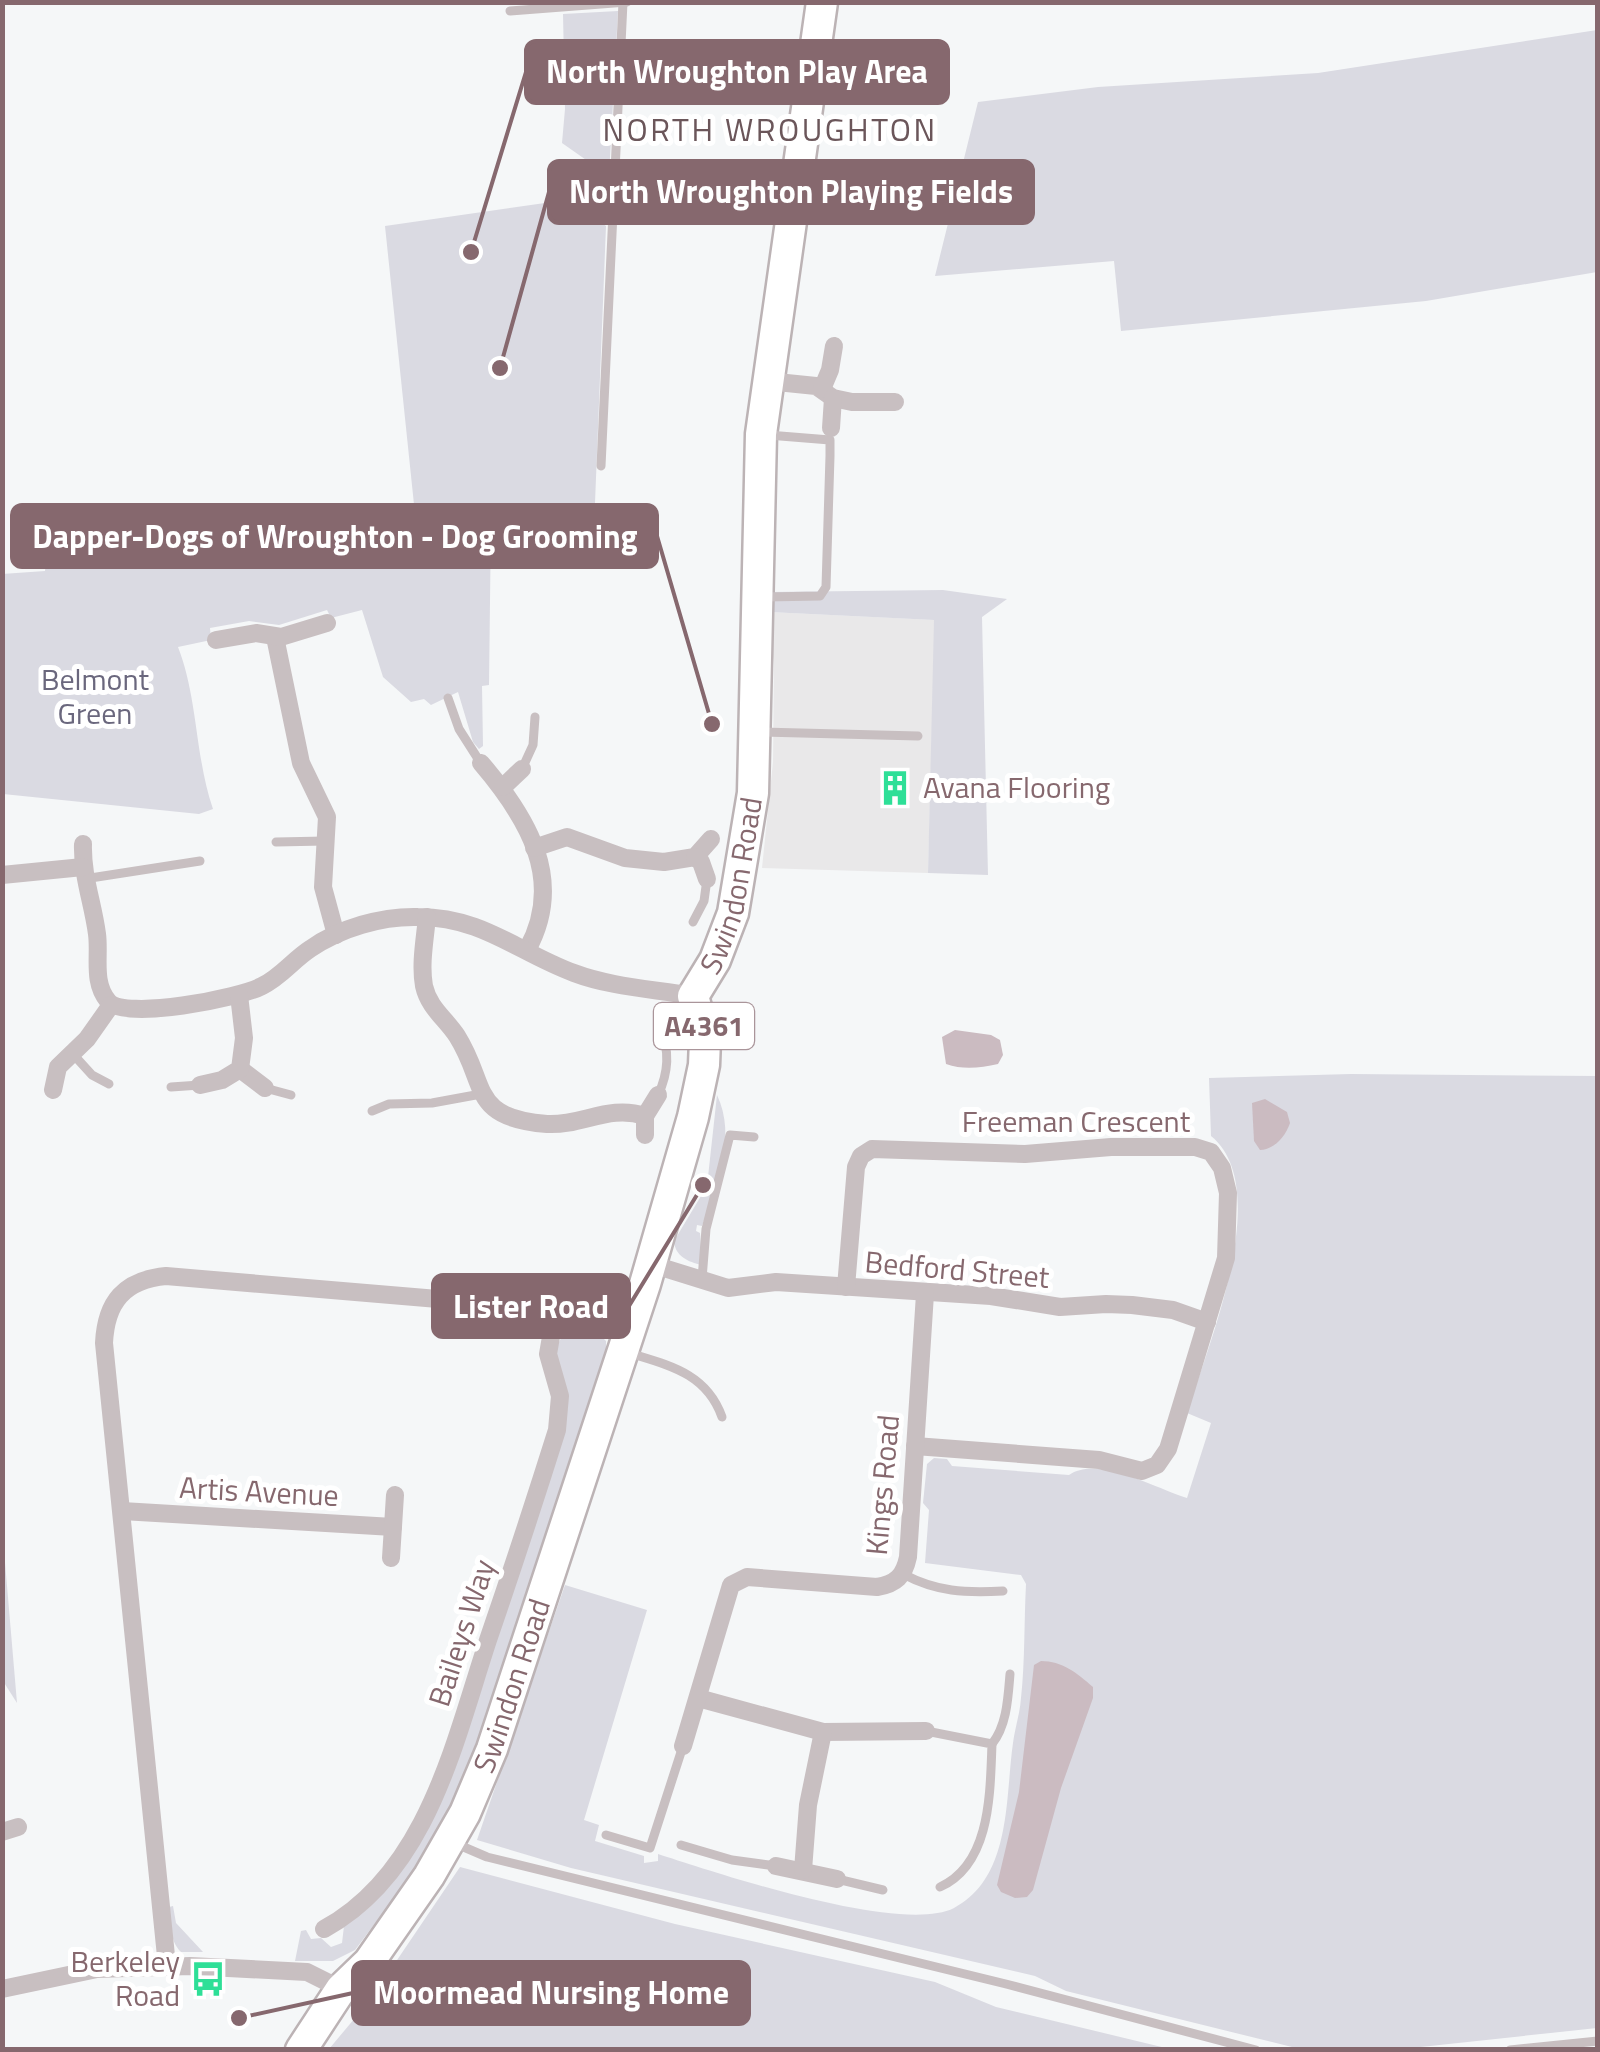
<svg xmlns="http://www.w3.org/2000/svg" width="1600" height="2052" font-family="'Titillium Web',sans-serif">
  <rect width="100%" height="100%" fill="#f5f7f8"/>
  <path fill="#e9e8e9" d="M769,612L935,620L928,873L762,868L773,762L774,665Z"/>
  <g fill="#dadae2">
    <path d="M618,11L609,176L562,143L565,109L563,14Z"/>
    <path d="M1597,30V272L1426,301L1121,331L1114,261L935,276L978,102L1098,87L1318,73Z"/>
    <path d="M594,196L588,212L606,226L595,503L491,518L489,685L482,686L483,746L479,749L473,742L458,692L431,705L424,699L411,702L383,677L362,610L331,618L327,610L279,625L249,621L210,628L211,640L178,647C198,698 195,757 213,809L199,814L3,794L2,574L45,571L46,560L89,556L112,547L254,536L415,514L385,226Z"/>
    <path d="M943,590L1007,599L982,617L988,875L928,873L934,620L769,612V592Z"/>
    <path d="M1351,1074L1597,1076V2028L1402,2049H1300L1066,1991L1035,1976L571,1868L477,1840L565,1585L647,1610L584,1820L599,1825L595,1841L644,1856V1863L658,1861V1854C717,1873 901,1935 954,1908C1012,1877 1005,1798 1013,1743C1015,1728 1020,1713 1021,1698C1025,1661 1024,1622 1026,1584L1021,1575L925,1563L929,1510L923,1503L927,1464L934,1458L947,1459L952,1466L1069,1475C1098,1455 1157,1489 1187,1498L1211,1423L1187,1413C1207,1348 1275,1188 1211,1136L1209,1078Z"/>
    <path d="M717,1095C737,1137 717,1186 702,1226L697,1225L696,1231L700,1233L702,1265C688,1262 675,1256 674,1241L707,1186Z"/>
    <path d="M575,1327L599,1334L606,1341V1360L474,1760L426,1855L355,1950L333,1961H295L301,1931L306,1930L311,1939L321,1938L331,1947L342,1943L344,1926L371,1906L397,1874L419,1839L568,1407C566,1379 540,1343 575,1327Z"/>
    <path d="M3,1539L17,1703L3,1681Z"/>
    <path d="M460,1867L675,1924L935,1982L996,2007L1170,2049H329L370,2000Z"/>
    <path d="M173,1906L176,1923L203,1952H181C169,1940 171,1923 169,1907Z"/>
  </g>
  <g fill="#cbbbc1">
    <path d="M955,1030L991,1035L1000,1040L1003,1055L998,1064C980,1068 963,1070 946,1064L942,1037Z"/>
    <path d="M1265,1099L1287,1112L1290,1123C1285,1137 1275,1149 1260,1150L1254,1141L1252,1103Z"/>
    <path d="M1041,1661C1062,1661 1077,1673 1093,1687V1698L1061,1788L1033,1890L1027,1897L1015,1898L1001,1892L997,1885L1019,1792L1034,1665Z"/>
  </g>
  <g fill="none" stroke-linecap="round" stroke-linejoin="round">
    <defs>
      <g id="primary">
        <path id="s1" d="M301,2050L341,1989L369,1962L429,1876L465,1813L492,1749L645,1284L693,1117L704,1065L705,1040L693,996L715,960L733,913L753,793L761,434L822,2"/>
      </g>
    </defs>
    <use href="#primary" stroke="#bcb3b5" stroke-width="35"/>
    <g stroke="#c8bfc1" stroke-width="9">
      <path d="M510,11L627,2"/>
      <path d="M612,197L789,208"/>
      <path d="M601,466L623,2"/>
      <path d="M765,597L820,596L826,587L830,456V440L768,435"/>
      <path d="M448,698L459,729L480,762"/>
      <path d="M759,732L918,736"/>
      <path d="M522,769L533,745L535,717"/>
      <path d="M276,842L325,841"/>
      <path d="M84,879L200,861"/>
      <path d="M693,922L704,901L707,879"/>
      <path d="M72,1053L92,1075L109,1084"/>
      <path d="M171,1087L200,1085"/>
      <path d="M265,1088L291,1095"/>
      <path d="M658,1095C668,1074 671,1049 659,1029"/>
      <path d="M372,1111L389,1104L432,1103L481,1094"/>
      <path d="M702,1279L706,1229L730,1135L754,1137"/>
      <path d="M626,1352C667,1365 706,1372 722,1417"/>
      <path d="M903,1574C937,1592 965,1593 1003,1591"/>
      <path d="M926,1731L992,1744C990,1793 991,1864 940,1887"/>
      <path d="M992,1744C1007,1725 1008,1698 1010,1674"/>
      <path d="M606,1835L650,1848L683,1746"/>
      <path d="M452,1842L487,1857L1006,1984L1256,2050"/>
      <path d="M681,1845L732,1860L776,1866"/>
      <path d="M837,1879L883,1890"/>
      <path d="M1510,2050L1598,2041"/>
    </g>
    <g stroke="#c8bfc1" stroke-width="18">
      <path d="M767,381L816,386L833,398L852,402H895"/>
      <path d="M822,389L830,370L834,346"/>
      <path d="M831,428L833,398"/>
      <path d="M275,637L301,763L327,817L323,887L336,935"/>
      <path d="M216,640L256,633L281,637L327,623"/>
      <path d="M481,763C527,817 566,880 527,950"/>
      <path d="M503,787L522,769"/>
      <path d="M83,844C82,876 93,903 97,934C100,956 92,982 108,1001C124,1021 240,998 262,986C281,977 293,960 310,949C340,928 382,916 418,917C483,917 517,952 574,973C611,987 654,989 693,996"/>
      <path d="M534,848L567,837L625,858L664,862L695,857L711,839"/>
      <path d="M695,857L701,862L707,879"/>
      <path d="M2,875L83,867"/>
      <path d="M427,917C425,939 420,964 424,986C429,1008 445,1018 457,1036C488,1085 469,1118 547,1124C582,1126 609,1104 645,1116"/>
      <path d="M240,1069L265,1088"/>
      <path d="M200,1085L222,1080L240,1069L244,1038L239,995"/>
      <path d="M53,1090L58,1067L87,1039L111,1005"/>
      <path d="M645,1135V1116L658,1095"/>
      <path d="M651,1264L728,1288L776,1282L991,1296L1060,1307L1106,1304L1132,1305L1173,1310L1207,1322"/>
      <path d="M846,1287L856,1167L861,1156L872,1149L1025,1154L1111,1147H1195L1211,1152L1222,1168L1228,1193L1226,1258L1168,1449L1157,1465L1142,1471L1099,1460L915,1446"/>
      <path d="M122,1511L393,1527"/>
      <path d="M391,1558L395,1495"/>
      <path d="M698,1698L823,1732L926,1731"/>
      <path d="M683,1746L731,1585L747,1577L877,1587C896,1584 904,1576 908,1557L925,1294"/>
      <path d="M2,1832L18,1827"/>
      <path d="M776,1866L837,1879"/>
      <path d="M803,1870L808,1805L823,1732"/>
      <path d="M324,1929C427,1873 454,1743 488,1640C512,1570 535,1500 557,1430L560,1396L548,1354L555,1314"/>
      <path d="M167,1966L104,1343C106,1302 124,1280 166,1276L509,1305L629,1333"/>
      <path d="M2,1989L97,1969L190,1966L307,1972L341,1989"/>
    </g>
    <use href="#primary" stroke="#fff" stroke-width="30"/>
  </g>
  <defs>
    <symbol id="building-bare" viewBox="-9 -9 18 18"><path d="M-4-6H4V6H1V3H-1V6H-4ZM-2.5-4.3h1.7v1.8h-1.7ZM.8-4.3h1.7v1.8H.8ZM-2.5-1h1.7V.8h-1.7ZM.8-1h1.7V.8H.8Z" fill="#2edf97" stroke="#fff" stroke-width="2.5" paint-order="stroke"/></symbol>
    <symbol id="bus-bare" viewBox="-9 -9 18 18"><path d="M-5-6H5V4H4V6H2V4H-2V6H-4V4H-5ZM-3.5-4V0h7V-4ZM-3.5 1.2v1.5H-2V1.2ZM2 1.2v1.5H3.5V1.2Z" fill="#2edf97" stroke="#fff" stroke-width="2.5" paint-order="stroke"/></symbol>
  </defs>
  <g fill-rule="evenodd">
    <use href="#building-bare" x="870" y="763" width="50" height="50"/>
    <use href="#bus-bare" x="183" y="1954" width="50" height="50"/>
  </g>
  <g text-anchor="middle" stroke-width="10" stroke-linejoin="round" paint-order="stroke">
    <rect fill="#fff" stroke="#aa959a" stroke-width="2.5" x="654" y="1003" width="100" height="46" rx="8"/>
    <g font-size="28" font-weight="bold" fill="#86686e">
      <text x="704" y="1036">A4361</text>
    </g>
    <g font-size="30" fill="#6a677d" stroke="#fff">
      <text x="95" y="690">Belmont<tspan x="95" dy="34">Green</tspan></text>
    </g>
    <g font-size="30" fill="#86686e" stroke="#fff" text-anchor="start">
      <text x="923" y="798">Avana Flooring</text>
      <text x="180" y="1972" text-anchor="end">Berkeley<tspan x="180" dy="34">Road</tspan></text>
    </g>
    <g font-size="30" fill="#86686e" stroke="#fff">
      <text dy="10" stroke="none"><textPath href="#s1" startOffset="1265">Swindon Road</textPath></text>
      <text x="1076" y="1132">Freeman Crescent</text>
      <text transform="translate(957 1270) rotate(5)" y="10">Bedford Street</text>
      <text transform="translate(883 1485) rotate(-85)" y="10">Kings Road</text>
      <text transform="translate(259 1492) rotate(3)" y="10">Artis Avenue</text>
      <text transform="translate(462 1633) rotate(-72)" y="10">Baileys Way</text>
      <text dy="10" stroke="none"><textPath href="#s1" startOffset="425">Swindon Road</textPath></text>
    </g>
    <g font-size="32" letter-spacing="2.5" fill="#6b565a" stroke="#fff">
      <text x="770" y="141">NORTH WROUGHTON</text>
    </g>
  </g>
  <path fill="none" stroke="#86686e" stroke-width="4" d="M471 252L526 72M500 368L549 192M712 724L657 536M703 1185L629 1306M239 2018L353 1993"/>
  <g fill="#86686e" stroke="#fff" stroke-width="4">
    <circle cx="471" cy="252" r="10"/>
    <circle cx="500" cy="368" r="10"/>
    <circle cx="712" cy="724" r="10"/>
    <circle cx="703" cy="1185" r="10"/>
    <circle cx="239" cy="2018" r="10"/>
  </g>
  <g fill="#86686e" stroke="#86686e" stroke-width="4">
    <rect x="526" y="41" width="422" height="62" rx="10"/>
    <rect x="549" y="161" width="484" height="62" rx="10"/>
    <rect x="12" y="505" width="645" height="62" rx="10"/>
    <rect x="433" y="1275" width="196" height="62" rx="10"/>
    <rect x="353" y="1962" width="396" height="62" rx="10"/>
  </g>
  <g font-size="32" text-anchor="middle" font-weight="bold" fill="#fff">
    <text x="737" y="83">North Wroughton Play Area</text>
    <text x="791" y="203">North Wroughton Playing Fields</text>
    <text x="335" y="548">Dapper-Dogs of Wroughton - Dog Grooming</text>
    <text x="531" y="1318">Lister Road</text>
    <text x="551" y="2004">Moormead Nursing Home</text>
  </g>
  <rect width="1600" height="2052" fill="none" stroke="#86686e" stroke-width="10"/>
</svg>
